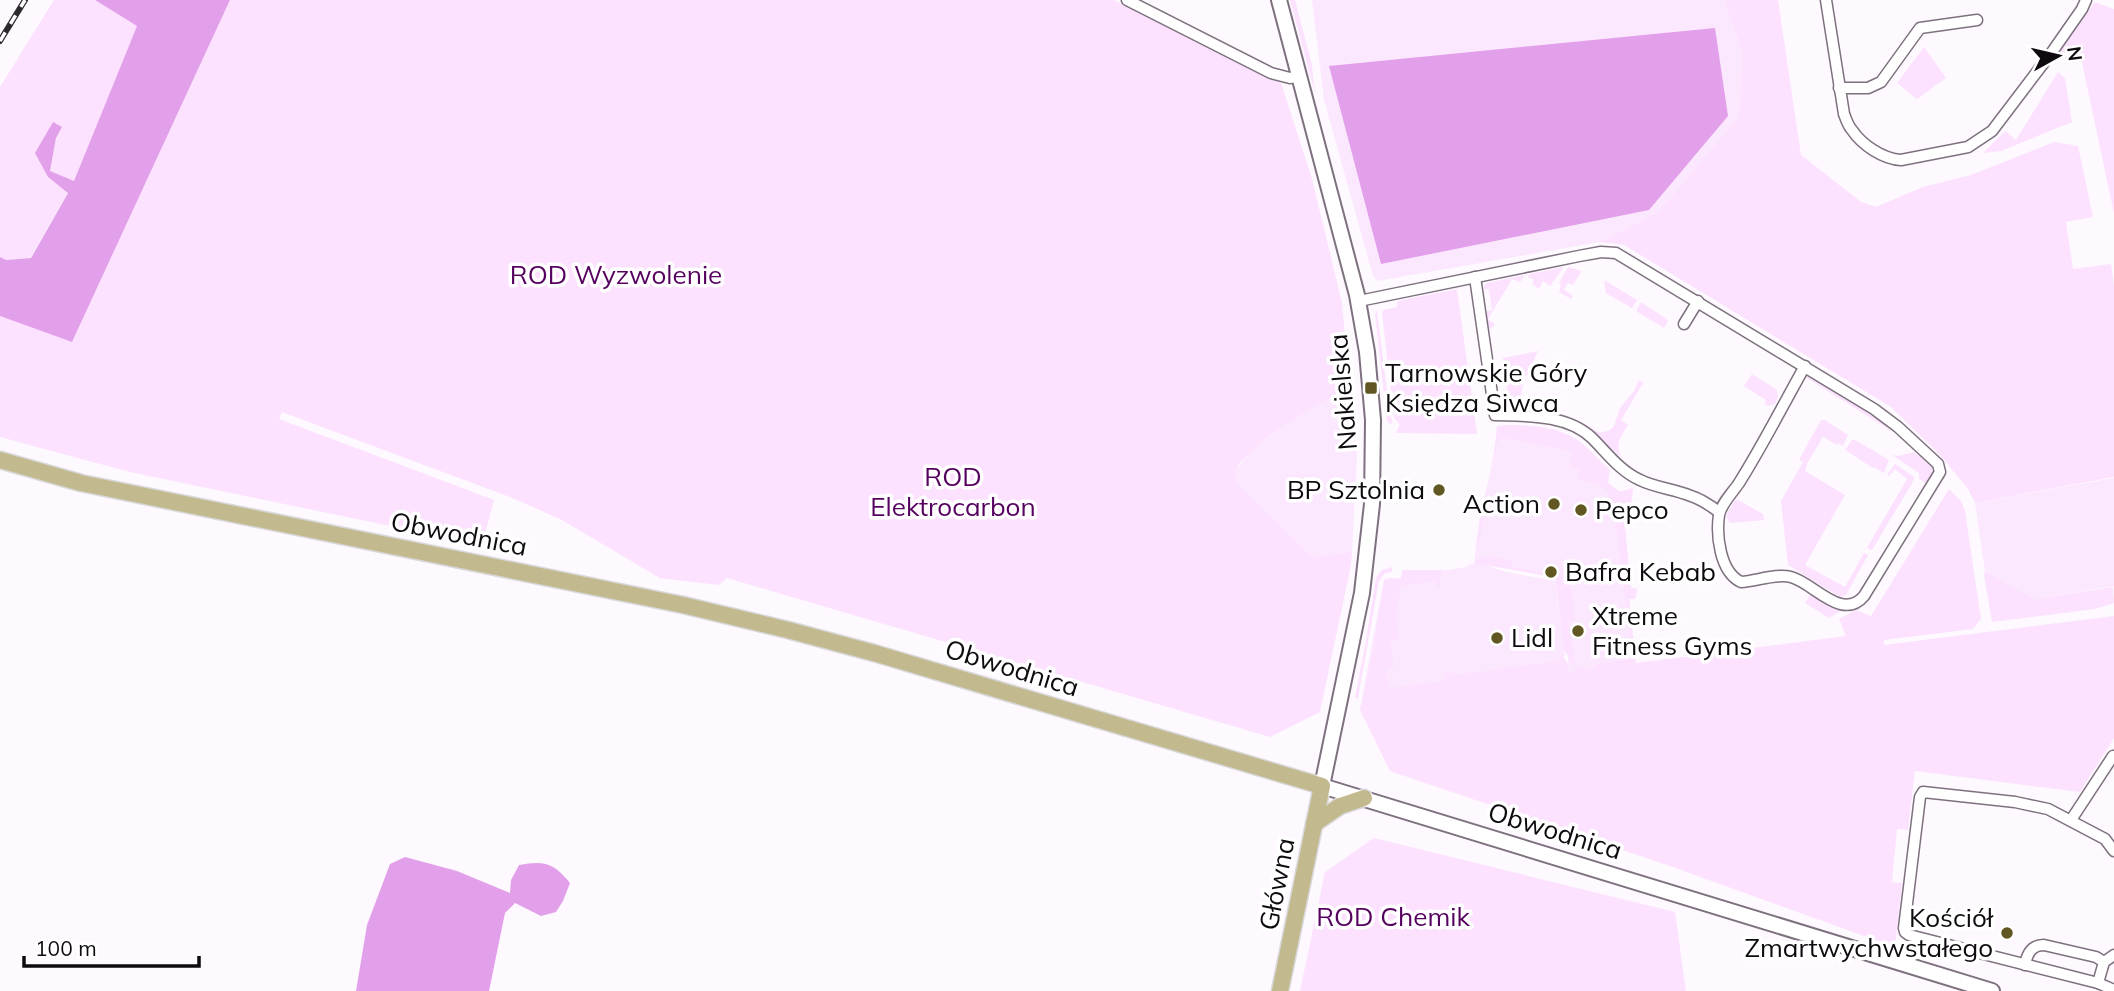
<svg xmlns="http://www.w3.org/2000/svg" width="2114" height="991" font-family="Mulish,sans-serif">
  <rect width="100%" height="100%" fill="#fef8ff"/>
  <g fill="#fce8fe">
    <path d="M1312,0H1724L1742,52L1739,116L1658,214L1600,242L1377,281L1373,276L1324,100Z"/>
    <path d="M1350,389L1357,454L1352,552L1312,557L1236,483L1237,469L1250,452L1297,415L1340,391Z"/>
    <path d="M1512,425L1556,430L1570,436L1586,447L1610,470L1608,483L1620,492L1633,488L1629,521L1624,519L1631,588L1637,589L1635,599H1629L1636,663L1568,671V580L1486,565L1506,572L1555,581L1565,656L1559,657V661L1360,710L1384,580L1390,578L1401,579L1403,570H1448L1466,567L1474,563L1480,514L1494,459L1497,426Z"/>
    <path d="M2114,478V586L2035,599L1985,571L1975,503Z"/>
  </g>
  <g fill="#fce2fe">
    <path d="M54,0H95L137,26L74,182L50,172L56,138L61,128L53,123L49,177L68,192L30,258L5,260L0,257V87Z"/>
    <path d="M230,0H1114L1281,83L1312,179L1342,303L1350,389C1340,391 1333,396 1325,401C1293,418 1264,437 1239,464L1237,469L1236,482L1312,557L1352,552L1351,565L1320,712L1270,737L727,578L719,585L660,578L560,519L510,497L282,412L279,419L494,500L482,545L130,472L0,437V316L72,342Z"/>
    <path d="M1290,0H1295L1312,65L1315,93Z"/>
    <path d="M1724,0H1778L1801,155L1861,202L1876,207L1923,187L1971,175L2054,142L2078,146L2093,217L2066,222L2073,269L2111,264L2114,286V477L1975,503L1968,489L1941,456L1891,407L1624,245L1600,242L1658,213L1739,116L1742,52Z"/>
    <path d="M2095,2L2114,9V213L2081,58L2073,63L2066,60L2061,50Z"/>
    <path d="M1924,47L1946,78L1917,99L1897,83Z"/>
    <path d="M2058,72L2065,78L2072,122L2001,151L1983,153L2005,131L2016,140Z"/>
    <path d="M1564,267L1550,286L1543,281L1539,289L1532,284L1534,280L1528,277L1530,274Z"/>
    <path d="M1568,267L1582,271L1573,285L1568,283L1564,290L1573,296L1571,299L1559,292L1561,285L1559,283Z"/>
    <path d="M1525,275L1520,282L1512,279L1488,319L1495,324L1491,329L1486,327L1483,312L1492,310L1489,289H1484V286L1487,283Z"/>
    <path d="M1604,280L1637,300L1632,308L1606,293Z"/>
    <path d="M1457,289L1477,434L1396,433L1400,424L1394,418L1382,313L1383,310L1397,307V301Z"/>
    <path d="M1641,302L1665,318L1668,321L1664,328L1636,311Z"/>
    <path d="M1377,310L1390,415L1393,423L1391,424L1387,421L1375,314Z"/>
    <path d="M1538,351L1527,376H1524L1520,404H1509L1503,358Z"/>
    <path d="M1752,374L1777,390L1778,397L1775,404L1768,406L1764,404L1766,400L1744,386Z"/>
    <path d="M1809,376L1879,419L1890,430L1807,378Z"/>
    <path d="M1639,380L1643,383L1621,420L1628,425C1621,436 1615,444 1621,457L1592,431L1572,419L1573,418L1600,433L1610,430L1614,426L1620,408L1634,391Z"/>
    <path d="M1821,420H1825L1848,435L1843,446L1838,443L1837,445L1823,437L1808,462L1805,471L1845,495L1805,565L1845,587L1864,553L1868,555L1846,595L1840,597L1788,565L1781,501L1803,462L1799,460Z"/>
    <path d="M1512,425C1538,426 1567,428 1586,447C1594,454 1601,464 1610,470L1608,483L1620,492L1633,488L1629,521L1624,519L1631,588L1637,589L1635,599H1629L1636,663L1846,636L1839,619L1856,610L1871,616L1949,489L1961,501L1965,511L1981,619L1973,629L1884,640V645L2114,616V738L2080,792L1915,771L1908,830L1897,829L1892,882L1902,883L1895,947L1667,865L1390,771L1360,710L1374,643L1384,580L1390,578L1401,579L1403,570L1442,571L1439,588L1436,589L1435,581L1401,586L1396,615L1399,640L1390,642L1394,667L1386,669L1389,688L1444,681V673L1453,672L1454,675L1559,661V657L1563,656L1568,664V671L1576,670L1564,650L1555,577L1475,563V560L1490,556L1508,560L1512,558L1511,567L1559,576L1561,568L1569,573L1575,620L1569,621L1575,667L1581,666L1582,669L1595,668V664L1633,659L1615,516L1617,515L1616,504L1609,505L1608,492L1597,483L1578,480L1579,469L1570,467L1572,451L1501,438L1497,444L1487,489L1486,509L1479,543L1476,547C1481,506 1494,467 1497,426Z"/>
    <path d="M1852,440H1855L1889,460L1884,473L1874,467L1873,468L1845,450Z"/>
    <path d="M1914,452L1932,466L1933,473L1928,484L1919,479V473L1892,455L1898,456Z"/>
    <path d="M1895,464L1914,477V480L1872,550L1867,548L1907,479L1895,469L1889,476L1887,475Z"/>
    <path d="M1736,499L1763,514L1764,520L1732,523L1729,522L1726,516Z"/>
    <path d="M1392,567V572L1385,573L1379,581L1358,698H1355L1366,640L1376,578L1382,570Z"/>
    <path d="M1985,571L2035,599L2113,587L2114,603L2095,609L1992,622L1984,575Z"/>
    <path d="M1811,594L1841,611L1829,618L1805,603Z"/>
    <path d="M1374,838L1675,912L1686,991H1300L1325,872Z"/>
  </g>
  <g fill="#e2a0ea">
    <path d="M95,0H230L72,342L0,316V257L6,260L31,258L68,193L48,177L35,153L53,122L62,127L56,138L50,171L74,181L137,26Z"/>
    <path d="M1715,28L1728,116L1649,210L1381,264L1329,66Z"/>
    <path d="M405,857L457,871L510,893L511,880L519,865C544,860 554,863 570,883L563,901L556,912L541,916L515,903L505,913L489,991H356L367,925L390,864Z"/>
  </g>
  <g fill="none" stroke-linecap="round" stroke-linejoin="round">
    <defs>
      <g id="street">
        <path d="M1127,0L1271,73L1290,78L1300,76"/>
        <path d="M1826,0L1844,114C1846,119 1848,126 1852,130C1862,145 1883,159 1901,160L1968,147L1992,131L2052,52L2082,9L2086,0"/>
        <path d="M1839,88H1868L1881,82L1920,28L1977,20"/>
        <path d="M1475,277L1495,415C1526,416 1567,414 1592,438C1607,453 1620,471 1640,480C1656,488 1675,489 1691,496C1701,499 1711,506 1719,512"/>
        <path d="M1359,301L1579,256L1601,252L1616,253L1874,409L1898,427L1938,464L1940,472L1864,596C1842,622 1814,583 1791,577C1776,573 1757,581 1741,582C1720,572 1716,536 1719,515C1721,504 1733,492 1739,483C1763,445 1783,405 1805,366"/>
        <path d="M1684,324L1698,301"/>
        <path d="M2071,820L2113,756L2114,757"/>
        <path d="M2114,851L2105,839L2048,809L2015,802L1923,792L1920,797L1904,928L1905,932L1909,935L2098,983L2114,990"/>
        <path d="M2104,962L2114,955"/>
        <path d="M2025,965C2027,954 2031,945 2044,945L2096,957L2104,962L2098,983"/>
      </g>
      <path id="secondary" d="M1279,0L1357,295L1367,352L1373,420L1372,504L1362,593L1322,786L1992,991"/>
      <g id="primary">
        <path d="M0,460L81,483L683,605L788,630L874,653L1322,786L1280,991"/>
        <path d="M1314,824L1340,806L1364,798"/>
      </g>
    </defs>
    <use href="#street" stroke="#7e717f" stroke-width="13"/>
    <use href="#secondary" stroke="#7e717f" stroke-width="18"/>
    <use href="#primary" stroke="#d8d8d9" stroke-width="19"/>
    <use href="#street" stroke="#fff" stroke-width="10"/>
    <use href="#secondary" stroke="#fff" stroke-width="14"/>
    <use href="#primary" stroke="#c2b98e" stroke-width="16"/>
    <defs>
      <path id="rail" d="M0,41L25,0"/>
    </defs>
    <use href="#rail" stroke="#2e292f" stroke-width="6"/>
    <use href="#rail" stroke="#fff" stroke-width="3.5" stroke-dasharray="10" stroke-linecap="butt"/>
  </g>
  <g fill="#615723" stroke="#fff" stroke-width="2.5">
    <rect x="1364" y="381" width="14" height="14" rx="3.5"/>
    <circle cx="1439" cy="490" r="7"/>
    <circle cx="1554" cy="504" r="7"/>
    <circle cx="1581" cy="510" r="7"/>
    <circle cx="1551" cy="572" r="7"/>
    <circle cx="1578" cy="631" r="7"/>
    <circle cx="1497" cy="638" r="7"/>
    <circle cx="2007" cy="933" r="7"/>
  </g>
  <g text-anchor="middle" stroke-width="7" stroke-linejoin="round" paint-order="stroke">
    <g font-size="26" fill="#56005f" stroke="#fff">
      <text x="616" y="284">ROD Wyzwolenie</text>
      <text x="953" y="486">ROD<tspan x="953" dy="30">Elektrocarbon</tspan></text>
      <text x="1393" y="926">ROD Chemik</text>
    </g>
    <g font-size="26" fill="#0e0a0f" stroke="#fff" text-anchor="start">
      <text x="1385" y="382">Tarnowskie Góry<tspan x="1385" dy="30">Księdza Siwca</tspan></text>
      <text x="1425" y="499" text-anchor="end">BP Sztolnia</text>
      <text x="1540" y="513" text-anchor="end">Action</text>
      <text x="1595" y="519">Pepco</text>
      <text x="1565" y="581">Bafra Kebab</text>
      <text x="1592" y="625">Xtreme<tspan x="1592" dy="30">Fitness Gyms</tspan></text>
      <text x="1511" y="647">Lidl</text>
      <text x="1993" y="927" text-anchor="end">Kościół<tspan x="1993" dy="30">Zmartwychwstałego</tspan></text>
    </g>
    <g font-size="26" fill="#0e0a0f" stroke="#fff">
      <text transform="translate(1343 392) rotate(-95)" y="9">Nakielska</text>
      <text transform="translate(459 534) rotate(11)" y="9">Obwodnica</text>
      <text transform="translate(1012 668) rotate(17)" y="9">Obwodnica</text>
      <text transform="translate(1555 831) rotate(17)" y="9">Obwodnica</text>
      <text transform="translate(1277 884) rotate(-79)" y="9">Główna</text>
    </g>
  </g>
  <g transform="translate(2058 56) rotate(82)" stroke="#ffffff" stroke-width="5" paint-order="stroke">
  <path d="M0-5L12 26L0 18L-12 26Z" fill="#0e0a0f"/>
  <text y="-10" font-size="19" font-weight="bold" text-anchor="middle" fill="#0e0a0f">N</text>
  </g>
  <path d="M24 956v10h175v-10" fill="none" stroke="#0e0a0f" stroke-width="3.5"/>
  <text x="35" y="956" font-size="21" fill="#0e0a0f" stroke="#ffffff" stroke-width="5" paint-order="stroke">100 m</text>
</svg>
